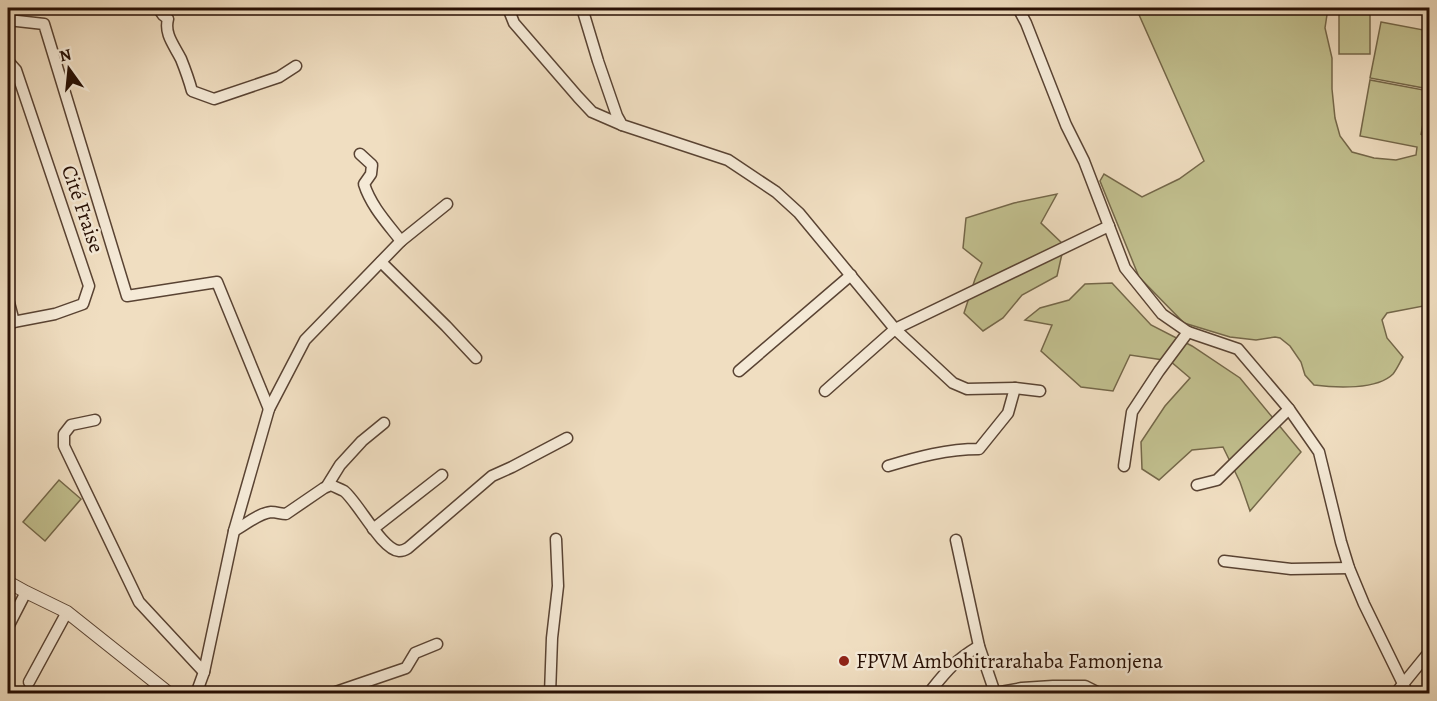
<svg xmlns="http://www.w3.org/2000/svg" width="1437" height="701" font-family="Alegreya,serif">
  <rect width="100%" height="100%" fill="#f0dec1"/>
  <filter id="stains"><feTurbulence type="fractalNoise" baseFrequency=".00333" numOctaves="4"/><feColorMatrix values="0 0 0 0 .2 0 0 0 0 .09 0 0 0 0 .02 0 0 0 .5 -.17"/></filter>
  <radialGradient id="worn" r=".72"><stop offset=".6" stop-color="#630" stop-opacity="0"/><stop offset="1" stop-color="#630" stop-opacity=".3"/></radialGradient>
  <g fill="#c1bf8e" stroke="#746749" stroke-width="1.5">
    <path d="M1136,8H1328L1325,28L1332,58V89L1335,118L1340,136L1352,152L1374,158L1396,160L1416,155L1417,147L1360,136L1370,80L1429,91L1421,135L1423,132L1429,101V305L1387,313L1382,320L1387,338L1403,357C1400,362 1397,369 1393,374C1377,390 1336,388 1314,385L1305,375L1301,362L1290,346L1280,338L1275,337L1256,340L1230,337L1184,323L1139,277L1100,181L1104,174L1142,197L1179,179L1204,161Z"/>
    <rect x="1339" y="8" width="31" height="46"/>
    <path d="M1381,22L1429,31V89L1370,78Z"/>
    <path d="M1057,194L1041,223L1064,245L1057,276L1022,295L1003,318L983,331L964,313L975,279L982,263L963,248L966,218L1014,203Z"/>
    <path d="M1112,283L1151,325L1192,346L1240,378L1301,452L1250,511L1240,482L1223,447L1192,450L1159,480L1142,469L1141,442L1165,406L1190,378L1170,361L1130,355L1113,391L1081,387L1041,351L1052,325L1025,320L1040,308L1069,300L1085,284Z"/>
    <path d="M59,480L81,499L45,541L23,522Z"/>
  </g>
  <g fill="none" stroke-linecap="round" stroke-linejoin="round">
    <defs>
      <g id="minor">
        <path d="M158,8L163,15L168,19C164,34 174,45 181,59C185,69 189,80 192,91L214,99L279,77L296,66"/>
        <path d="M508,8L514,23L578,97L592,112L622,125"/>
        <path d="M582,8L598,61L617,116L622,125L728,160L776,192L799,213L895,329L953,383L967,389L1015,388L1040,391"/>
        <path d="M1018,8L1026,23L1066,125L1084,161L1125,268L1162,314L1188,332L1238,349L1289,409L1319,452L1341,542L1349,568L1364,604L1408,694"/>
        <path d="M8,20L44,24L127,296L217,282L269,409"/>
        <path d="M8,61L16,70L89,286L83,304L55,314L8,323"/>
        <path d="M360,154L372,165L371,174L364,184C371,206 387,223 401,241"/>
        <path d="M381,262L446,326L476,358"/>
        <path d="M8,299L14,322"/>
        <path d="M739,371L851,275"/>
        <path d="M825,391L895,329L1109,226"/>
        <path d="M95,420L71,425L64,434V446L139,602L204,672"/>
        <path d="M888,466C918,457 947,449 979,449L1008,413L1015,388"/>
        <path d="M1124,466L1132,412L1159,371L1188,332"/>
        <path d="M1197,485L1217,480L1289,409"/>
        <path d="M327,486L340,465L362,441L384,423"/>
        <path d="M373,529L442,475"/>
        <path d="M234,531C245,525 259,513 271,512C277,512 281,514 286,514L324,488L331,485C335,487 340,489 344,491C358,502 382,550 399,551C403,551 405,550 408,548L492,476L512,467L567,438"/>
        <path d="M956,540L979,646L995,693L1022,688L1053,686H1085L1101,694"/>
        <path d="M1224,561L1291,569L1349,568"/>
        <path d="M8,627L26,592"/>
        <path d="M29,682L67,612"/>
        <path d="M932,689C948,669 956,660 979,646"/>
        <path d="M196,694L204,672L234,531L269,409L305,340L401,241L447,204"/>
        <path d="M330,694L406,668L415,653L437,644"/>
        <path d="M550,694L552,638L558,586L556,539"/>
        <path d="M1395,694L1430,651"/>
      </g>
      <path id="tertiary" d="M8,582L26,592L67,612L170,694"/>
    </defs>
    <use href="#minor" stroke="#594333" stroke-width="13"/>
    <use href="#tertiary" stroke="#594333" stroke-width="14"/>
    <use href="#minor" stroke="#f5ead7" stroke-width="10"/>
    <use href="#tertiary" stroke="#f5ead7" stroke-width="12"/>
  </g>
  <circle fill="#8f2418" stroke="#f5ead7" stroke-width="2" cx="844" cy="661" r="6"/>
  <g text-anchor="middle" stroke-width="5" stroke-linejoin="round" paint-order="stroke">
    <g font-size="21" fill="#270f04" stroke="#f5ead7">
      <text transform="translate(83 209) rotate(71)" y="7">Cité Fraise</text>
    </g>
    <g font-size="21" fill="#270f04" stroke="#f5ead7" text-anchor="start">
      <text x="856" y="668">FPVM Ambohitrarahaba Famonjena</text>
    </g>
  </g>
  <rect width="1437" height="701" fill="none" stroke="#f0dec1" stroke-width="30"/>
  <rect x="9" y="9" width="1419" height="683" fill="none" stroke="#270f04" stroke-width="3"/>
  <rect x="15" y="15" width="1407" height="671" fill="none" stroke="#270f04" stroke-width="1.5"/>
  <g transform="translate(69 69) rotate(345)" stroke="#f5ead7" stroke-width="4.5" paint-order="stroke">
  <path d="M0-4.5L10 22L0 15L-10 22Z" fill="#270f04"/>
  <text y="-9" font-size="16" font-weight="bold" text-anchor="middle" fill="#270f04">N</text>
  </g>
  <rect width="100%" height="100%" filter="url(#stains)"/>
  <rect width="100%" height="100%" fill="url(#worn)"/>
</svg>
